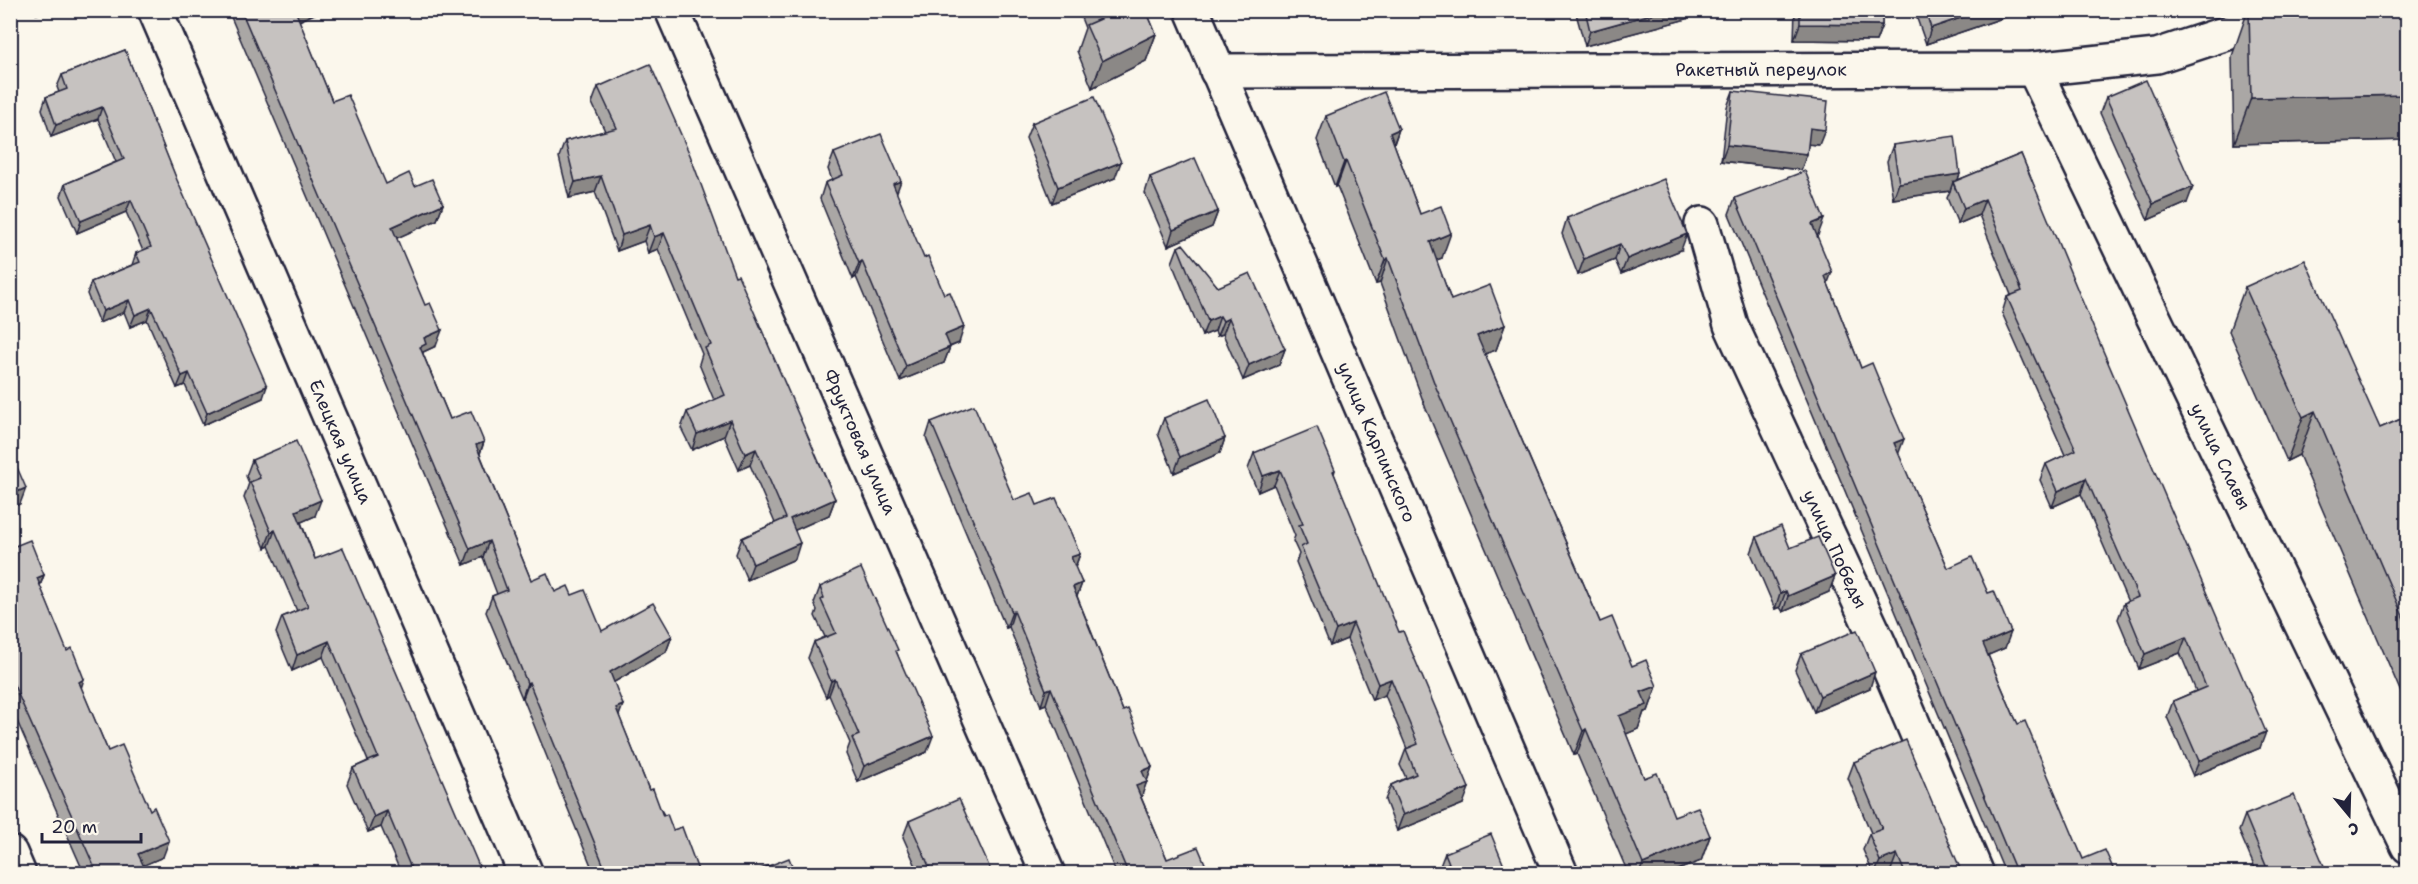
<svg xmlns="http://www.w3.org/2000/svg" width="2418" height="884" font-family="'Shantell Sans',sans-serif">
  <rect width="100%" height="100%" fill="#fbf7ec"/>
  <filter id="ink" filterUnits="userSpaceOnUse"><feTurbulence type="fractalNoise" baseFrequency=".0167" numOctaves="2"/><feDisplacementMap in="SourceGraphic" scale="12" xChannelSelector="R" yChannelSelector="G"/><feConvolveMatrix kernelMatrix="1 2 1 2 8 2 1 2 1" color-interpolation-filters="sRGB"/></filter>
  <g filter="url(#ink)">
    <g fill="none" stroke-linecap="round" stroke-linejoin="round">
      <defs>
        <g id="street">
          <path id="s1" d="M155,10L526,874"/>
          <path id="s2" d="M672,10L1048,874"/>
          <path id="s3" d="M2034,69L2408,846"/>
          <path id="s4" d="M1217,71L2034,69L2157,56L2297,10"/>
          <path id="s5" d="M1702,224L1731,325L1879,644L1977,874"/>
          <path d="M10,853L19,874"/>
        </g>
        <g id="secondary">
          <path id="s6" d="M1192,10L1561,874"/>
        </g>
      </defs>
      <use href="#street" stroke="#22223b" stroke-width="38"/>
      <use href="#secondary" stroke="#22223b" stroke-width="38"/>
      <use href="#street" stroke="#fbf7ec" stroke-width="33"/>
      <use href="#secondary" stroke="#fbf7ec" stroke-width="33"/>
    </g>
    <g fill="#aaa7a5" stroke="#22223b" stroke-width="1.5">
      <path d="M228,10H323L299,21L332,101L386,184L415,186L443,204L437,220L396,238L436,346L423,352V354L450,419L484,442L480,454L531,580L555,592L572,595L602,631L672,636L666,652L614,682L619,716L649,790L699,873H594L523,698H522L486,612L492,596L497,594L483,557L464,565Z"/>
      <path d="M1078,10H1146L1156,34L1146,61L1092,88L1077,51L1085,28Z"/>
      <path d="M1575,10H1690L1687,19L1585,46Z"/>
      <path d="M1795,10H1882V25L1876,41L1794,40Z"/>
      <path d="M1914,10H2026L1926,44Z"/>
      <path d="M2248,10H2408V140L2234,144L2232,56Z"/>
      <path d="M125,50L263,398L203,425L185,385L177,388L147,320L130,327L124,312L99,323L87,294L91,282L132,265L136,253L143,251L126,212L77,233L61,196L65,184L116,162L98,119L51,137L42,109L46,97L59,92L57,87L62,75Z"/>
      <path d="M598,87L735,276L835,499L829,515L795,530V559L747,580L736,554L742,538L775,523L750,465L739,470L724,436L692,450L681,428L687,412L714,400L699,364L702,354L658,249L648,253L644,241L617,251L595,192L569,198L559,157L565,141L605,131L592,103Z"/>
      <path d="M1733,91L1819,145L1808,144L1807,154L1801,170L1721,161L1727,107Z"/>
      <path d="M2106,97L2187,203L2148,220L2100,113Z"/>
      <path d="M1326,116L1399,129L1394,144L1420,214L1442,258L1436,260L1451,300L1505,325L1496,350L1485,354L1600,622L1632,666L1657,686L1648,711L1644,712L1638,729L1626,734L1644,778L1674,816L1710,836L1701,861L1670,873H1628L1577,754L1574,755L1426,409L1380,283L1376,284L1337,186L1335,187L1317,140Z"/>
      <path d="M1032,123L1115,178L1052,203L1026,138Z"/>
      <path d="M1893,145L1958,180L2021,154L2260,748L2193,776L2167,717L2173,701L2196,691L2180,653L2139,669L2118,619L2124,603L2128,602L2081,494L2052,507L2040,480L2046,464L2065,455L2002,313L2007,297L2011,295L1979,215L1958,224L1947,198L1950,191L1893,199L1887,161Z"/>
      <path d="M834,153L896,193L959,343L950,347L944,363L900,381L856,277L853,279L820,199L825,183L832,180L828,169Z"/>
      <path d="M1150,177L1218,211L1212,227L1168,246L1145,193Z"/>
      <path d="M1735,198L1818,235L1817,236L1828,284L1861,368L1948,568L2005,648L1988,655L2014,716L2083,859L2115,873H2005L1729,214Z"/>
      <path d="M1567,218L1681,250L1621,274L1615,260L1578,275L1562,234Z"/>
      <path d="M1178,247L1218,287L1285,349L1279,365L1243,380L1223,334L1217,336L1215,331L1202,336L1172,263Z"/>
      <path d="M2245,287L2380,428L2408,416V709L2299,455L2287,461L2229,331Z"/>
      <path d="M1164,418L1225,438L1220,453L1174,473L1158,434Z"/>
      <path d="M931,422L1014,500L1037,505L1080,554L1075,568L1082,583L1077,596L1123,711L1152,767L1141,797L1167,859L1209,873H1116L1046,704L1041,706L1009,627L1006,628L926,438Z"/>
      <path d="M1254,453L1335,470L1334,474L1463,804L1397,831L1385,800L1391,785L1406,778L1400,765L1406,749H1407L1385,695L1372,700L1347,639L1330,646L1296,562L1299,554L1293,541L1295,536L1274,485L1258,492L1248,469Z"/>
      <path d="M252,460L315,516L301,522L315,559L482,873H401L381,827L368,832L347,784L353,768L368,761L323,657L292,671L276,633L282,617L297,611L269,546L265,548L244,498L249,483L246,476Z"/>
      <path d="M1757,537L1790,548L1835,576L1829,592L1783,612L1780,607L1775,609L1751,553Z"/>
      <path d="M10,548L44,575L40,586L81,688L108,751L163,857L143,865L147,873H84L10,705Z"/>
      <path d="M820,587L897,653L927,752L858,782L846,754L850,743L829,695L826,697L808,658L814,642L825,637L815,616L817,610L814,603Z"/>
      <path d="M1801,654L1870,688L1814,712L1795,670Z"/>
      <path d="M1854,762L1962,873H1893L1891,870L1883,873H1873L1863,850L1869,834L1871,833L1848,778Z"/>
      <path d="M2245,815L2327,873H2257L2239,831Z"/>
      <path d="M909,821L992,873H919L903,837Z"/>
      <path d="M1445,853L1507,873L1440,866Z"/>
    </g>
    <g fill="#8b8886" stroke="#22223b" stroke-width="1.5">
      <path d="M39,10H50L37,14Z"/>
      <path d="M294,10H323L289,25Z"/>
      <path d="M741,10H751L739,15Z"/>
      <path d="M1666,10H1690L1687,19L1585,46L1590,31Z"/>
      <path d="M1984,10H2026L1926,44L1931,28Z"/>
      <path d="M1800,24L1882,25L1876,41L1794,40Z"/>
      <path d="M1156,34L1146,61L1092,88L1102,61Z"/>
      <path d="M2408,95V140L2234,144L2251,98Z"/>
      <path d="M102,107L98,119L51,137L56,125Z"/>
      <path d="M1810,128L1825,130L1819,145L1804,144Z"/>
      <path d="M1399,129L1390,154V133Z"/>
      <path d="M1727,145L1807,154L1801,170L1721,161Z"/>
      <path d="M1346,161L1337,186L1335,187L1344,162Z"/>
      <path d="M1121,162L1115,178L1052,203L1058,187Z"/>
      <path d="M1960,174L1955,188L1953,182L1950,191L1893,199L1899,183Z"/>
      <path d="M601,176L595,192L569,198L575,182Z"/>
      <path d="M901,181L895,197L893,184Z"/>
      <path d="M2193,187L2187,203L2148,220L2153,204Z"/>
      <path d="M1985,199L1979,215L1958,224L1964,208Z"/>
      <path d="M131,200L126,212L77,233L81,221Z"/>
      <path d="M443,204L437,220L386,243L392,227Z"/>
      <path d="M1218,211L1212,227L1168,246L1173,230Z"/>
      <path d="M1824,219L1818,235L1806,240L1812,224Z"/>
      <path d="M650,225L644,241L617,251L622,235Z"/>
      <path d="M664,233L658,249L648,253L654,237Z"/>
      <path d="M1451,233L1442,258L1421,266L1430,242Z"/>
      <path d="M1687,234L1681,250L1621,274L1627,259Z"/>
      <path d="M1620,244L1615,260L1578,275L1584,259Z"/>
      <path d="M1388,258L1380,283L1376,284L1385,260Z"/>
      <path d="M862,261L856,277L853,279L859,263Z"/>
      <path d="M1832,272L1826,288L1825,276Z"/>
      <path d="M129,300L124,312L99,323L103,311Z"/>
      <path d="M151,308L147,320L130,327L135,315Z"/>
      <path d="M1220,316L1215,331L1202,336L1208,321Z"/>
      <path d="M1229,318L1223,334L1217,336L1223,321Z"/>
      <path d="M1505,325L1496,350L1468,360L1477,336Z"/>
      <path d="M964,327L959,343L939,351L945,335Z"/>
      <path d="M442,330L436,346L423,352L421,360L420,347L424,338Z"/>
      <path d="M950,347L944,363L900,381L906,366Z"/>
      <path d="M1285,349L1279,365L1243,380L1249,365Z"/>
      <path d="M189,373L185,385L177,388L182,376Z"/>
      <path d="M267,386L263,398L203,425L207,413Z"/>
      <path d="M2315,411L2299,455L2287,461L2303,417Z"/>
      <path d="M730,420L724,436L692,450L697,434Z"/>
      <path d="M1225,438L1220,453L1174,473L1180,457Z"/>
      <path d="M1904,439L1898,455L1894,443Z"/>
      <path d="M484,442L478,458L476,445Z"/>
      <path d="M756,449L750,465L739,470L745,454Z"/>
      <path d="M1280,470L1274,485L1258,492L1263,476Z"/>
      <path d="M2086,478L2081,494L2052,507L2058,491Z"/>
      <path d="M26,488L20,504L10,508V495Z"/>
      <path d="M835,499L829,515L784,535L790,519Z"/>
      <path d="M321,500L315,516L290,527L296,511Z"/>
      <path d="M275,530L269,546L265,548L271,532Z"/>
      <path d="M489,541L483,557L464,565L470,549Z"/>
      <path d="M800,543L795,559L747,580L753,564Z"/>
      <path d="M1080,554L1074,570L1071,557Z"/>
      <path d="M44,575L38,591L37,578Z"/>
      <path d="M1835,576L1829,592L1783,612L1788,596Z"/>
      <path d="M1082,583L1076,599L1073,587Z"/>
      <path d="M1786,591L1780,607L1775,609L1780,593Z"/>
      <path d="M1014,611L1009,627L1006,628L1012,612Z"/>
      <path d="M1353,623L1347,639L1330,646L1336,630Z"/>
      <path d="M2011,632L2005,648L1977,660L1983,644Z"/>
      <path d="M672,636L666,652L604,688L610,672Z"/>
      <path d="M2186,637L2180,653L2139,669L2145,654Z"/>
      <path d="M329,641L323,657L292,671L297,655Z"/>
      <path d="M1875,672L1870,688L1814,712L1820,696Z"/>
      <path d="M84,679L79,695V682Z"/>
      <path d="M835,679L829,695L826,697L831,681Z"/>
      <path d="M1391,679L1385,695L1372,700L1378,684Z"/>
      <path d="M529,682L523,698H522L527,683Z"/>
      <path d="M1657,686L1648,711L1644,712L1638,729L1610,741L1619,716L1641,692Z"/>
      <path d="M1051,688L1046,704L1041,706L1046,690Z"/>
      <path d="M623,705L617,721L616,708Z"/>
      <path d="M1586,729L1577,754L1574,755L1583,731Z"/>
      <path d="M2266,732L2260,748L2193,776L2199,761Z"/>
      <path d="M933,736L927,752L858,782L864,766Z"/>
      <path d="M1152,767L1141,798L1130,802L1142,771Z"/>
      <path d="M1469,788L1463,804L1397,831L1403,815Z"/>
      <path d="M387,811L381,827L368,832L374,817Z"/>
      <path d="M1710,836L1701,861L1670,873H1639L1643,864Z"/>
      <path d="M169,841L163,857L133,870L138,854Z"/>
      <path d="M1897,854L1891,870L1883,873H1875L1880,861Z"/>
      <path d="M2019,868L2017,873H2014L2015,869Z"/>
      <path d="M612,869L611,873H605L606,871Z"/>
    </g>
    <g fill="#c6c2c0" stroke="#22223b" stroke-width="1.5">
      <path d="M241,10H295L332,101L348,95L386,184L409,173L415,186L432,179L443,204L392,227L425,305L430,303L442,330L424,338L426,344L420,347L450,419L471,411L484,442L476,445L531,580L547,573L555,592L568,586L572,595L585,590L602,631L653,603L672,636L610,672L623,705L616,708L649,790L653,789L663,816L667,814L673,830L682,827L699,873H614L612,869L606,871L529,682L527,683L492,596L507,590L489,541L470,549Z"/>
      <path d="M1099,10H1146L1156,34L1102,61L1086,25L1102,18Z"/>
      <path d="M1585,10H1666L1590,31Z"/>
      <path d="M1800,10H1882V25L1800,24Z"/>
      <path d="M1925,10H1984L1931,28Z"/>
      <path d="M2249,10H2408V95L2251,98Z"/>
      <path d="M125,50L177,180L267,386L207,413L189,373L182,376L151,308L135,315L129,300L103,311L91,282L140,262L136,253L151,247L131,200L81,221L65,184L124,159L102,107L56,125L46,97L67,89L62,75Z"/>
      <path d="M650,64L690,155L735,276L738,275L835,499L790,519L800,543L753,564L742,538L786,518L756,449L745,454L730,420L697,434L687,412L725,395L705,348L711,345L664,233L654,237L650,225L622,235L601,176L575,182L565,141L617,128L598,87Z"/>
      <path d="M2146,80L2193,187L2153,204L2106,97Z"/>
      <path d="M1733,91L1828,101L1825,130L1810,128L1807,154L1727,145Z"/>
      <path d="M1384,92L1399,129L1390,133L1420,214L1441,206L1451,233L1430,242L1451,300L1490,285L1505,325L1477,336L1600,622L1612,617L1632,666L1646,660L1657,686L1641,692L1647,705L1619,716L1644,778L1657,773L1674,816L1698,807L1710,836L1643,864L1586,729L1583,731L1435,385L1388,258L1385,260L1346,161L1344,162L1326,116Z"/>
      <path d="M1094,97L1121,162L1058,187L1032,123Z"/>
      <path d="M881,134L901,181L893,184L924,258L928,256L944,294L950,292L964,327L945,335L950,347L906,366L862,261L859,263L825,183L843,175L834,153Z"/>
      <path d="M1955,136L1960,174L1899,183L1893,145Z"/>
      <path d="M2021,154L2101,346L2266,732L2199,761L2173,701L2206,687L2186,637L2145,654L2124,603L2138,597L2086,478L2058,491L2046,464L2076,450L2007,297L2022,291L1985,199L1964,208L1953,182Z"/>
      <path d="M1195,158L1218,211L1173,230L1150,177Z"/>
      <path d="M1805,171L1824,219L1812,224L1832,272L1825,276L1861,368L1872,363L1888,402L1904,439L1894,443L1948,568L1972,557L1988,593L1994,591L2011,632L1983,644L2014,716L2018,724L2025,721L2083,859L2105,850L2115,873H2022L2019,868L2015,869L1735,198Z"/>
      <path d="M1664,179L1687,234L1627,259L1620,244L1584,259L1567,218Z"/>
      <path d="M1183,244L1218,287L1250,273L1285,349L1249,365L1229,318L1223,321L1220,316L1208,321L1178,247Z"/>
      <path d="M2305,260L2380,428L2408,416V628L2315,411L2303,417L2245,287Z"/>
      <path d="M1209,399L1225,438L1180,457L1164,418Z"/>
      <path d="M974,405L1014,500L1032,493L1037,505L1056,498L1080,554L1071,557L1082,583L1073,587L1123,711L1128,709L1152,767L1142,771L1147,782L1136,786L1167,859L1198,847L1209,873H1128L1051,688L1046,690L1014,611L1012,612L931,422Z"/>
      <path d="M1317,427L1335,470L1333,471L1399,632L1403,631L1469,788L1403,815L1391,785L1416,774L1406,749L1418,744L1391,679L1378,684L1353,623L1336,630L1301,547L1307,544L1299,525L1303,524L1280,470L1263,476L1254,453Z"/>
      <path d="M296,441L321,500L296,511L315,559L343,548L482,873H413L387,811L374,817L353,768L378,757L329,641L297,655L282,617L308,606L275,530L271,532L250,482L260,478L252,460Z"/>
      <path d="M10,451L26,488L10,495Z"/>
      <path d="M1781,526L1790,548L1818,537L1835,576L1788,596L1786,591L1780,593L1757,537Z"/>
      <path d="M30,540L44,575L37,578L67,651L72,648L84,679L79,682L108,751L122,745L150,810L154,807L169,841L138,854L147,873H97L10,676V548Z"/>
      <path d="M861,568L898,650L896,651L933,736L864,766L852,738L859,735L835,679L831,681L814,642L836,633L821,600L824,598L820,587Z"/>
      <path d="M1857,630L1875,672L1820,696L1801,654Z"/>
      <path d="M1906,740L1962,873H1905L1897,854L1880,861L1869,834L1882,829L1854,762Z"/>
      <path d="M2294,795L2327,873H2269L2245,815Z"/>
      <path d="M959,799L992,873H932L909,821Z"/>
      <path d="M1491,834L1507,873H1422L1449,863L1445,853Z"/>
      <path d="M789,858L795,873H763L761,869Z"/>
    </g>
  </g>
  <g text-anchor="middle" stroke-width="6" stroke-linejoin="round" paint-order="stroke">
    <g font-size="18" fill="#22223b" stroke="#fbf7ec">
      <text dy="6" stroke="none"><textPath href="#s4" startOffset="544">Ракетный переулок</textPath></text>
      <text dy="6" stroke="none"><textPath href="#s1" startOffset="470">Елецкая улица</textPath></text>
      <text dy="6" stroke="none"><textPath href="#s2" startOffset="471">Фруктовая улица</textPath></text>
      <text dy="6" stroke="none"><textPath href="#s6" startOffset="470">улица Карпинского</textPath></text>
      <text dy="6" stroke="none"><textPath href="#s3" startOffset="430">улица Славы</textPath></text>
      <text dy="6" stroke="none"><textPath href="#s5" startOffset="352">улица Победы</textPath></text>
    </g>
  </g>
  <rect width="2418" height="884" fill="none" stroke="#fbf7ec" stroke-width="36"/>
  <rect x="18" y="18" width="2382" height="848" fill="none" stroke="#22223b" stroke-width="2" filter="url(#ink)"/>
  <g transform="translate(2349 815) rotate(161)" stroke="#fbf7ec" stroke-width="4.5" paint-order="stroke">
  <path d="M0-4.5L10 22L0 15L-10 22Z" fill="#22223b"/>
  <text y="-9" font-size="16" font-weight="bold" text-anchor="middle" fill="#22223b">С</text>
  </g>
  <path d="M42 833v9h99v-9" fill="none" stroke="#22223b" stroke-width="3"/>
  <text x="51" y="833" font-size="18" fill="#22223b" stroke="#fbf7ec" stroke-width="4.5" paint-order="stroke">20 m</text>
</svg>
